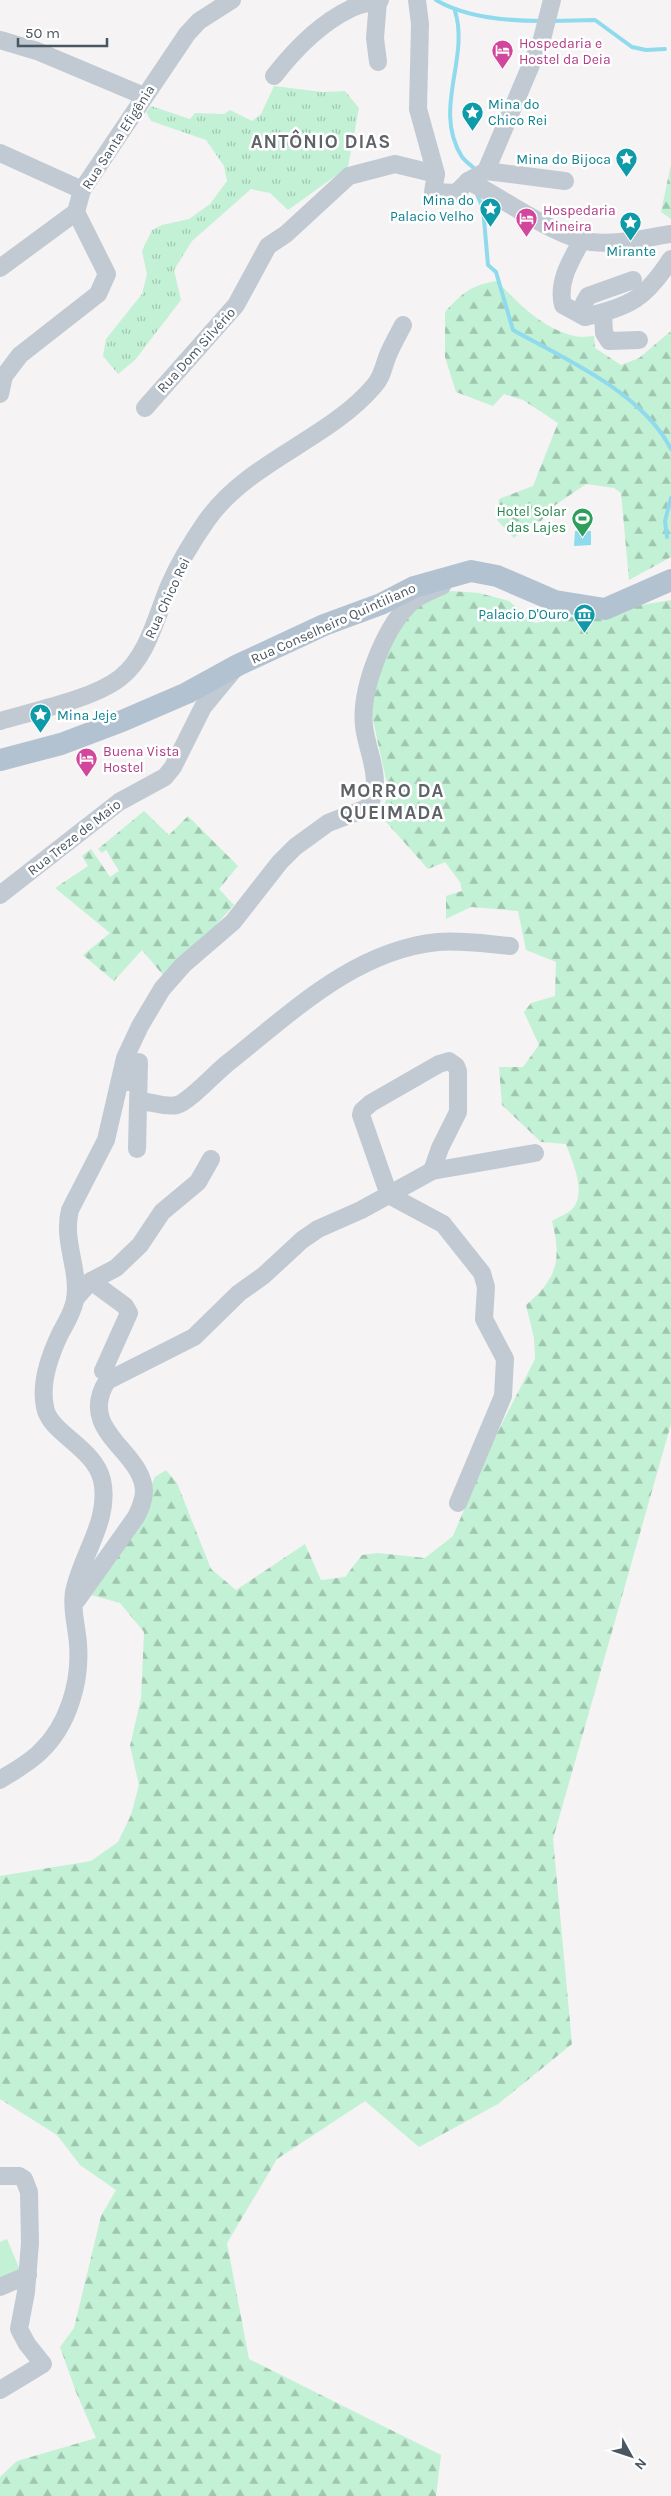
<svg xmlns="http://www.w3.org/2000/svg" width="671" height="2496" font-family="Karla,sans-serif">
  <defs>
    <pattern id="grass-tufts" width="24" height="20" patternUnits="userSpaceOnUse" patternTransform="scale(1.25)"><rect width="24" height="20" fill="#c3f1d5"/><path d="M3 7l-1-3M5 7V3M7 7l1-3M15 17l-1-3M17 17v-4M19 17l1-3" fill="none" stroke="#a0c6b0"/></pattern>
    <pattern id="forest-firs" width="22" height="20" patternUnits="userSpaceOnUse" patternTransform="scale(1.25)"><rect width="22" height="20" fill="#c3f1d5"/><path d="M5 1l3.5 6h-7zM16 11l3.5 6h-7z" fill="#a0c6b0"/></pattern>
  </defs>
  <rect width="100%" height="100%" fill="#f5f3f3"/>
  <path fill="url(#grass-tufts)" d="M274,86L322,92L345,91L359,108L348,167L288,210L270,193L251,189L192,241L174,270L181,300L135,360L118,374L103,356L106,339L142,294L147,274L142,251L152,230L162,225L189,219L210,204L227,181L224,166L206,140L151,121L146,112L151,106L190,119L195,113L224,114L230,110L252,121L261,114Z"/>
  <g fill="url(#forest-firs)">
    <path d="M671,164V219L661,212Z"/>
    <path d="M497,281C518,303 543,329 575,336C580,338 588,336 594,336L595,348L621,365L639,358L671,331V557L629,580L621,493L614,488L586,484L554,506L541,521L531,523L514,538L497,520L499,499L533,486L558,423L523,400L504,394L493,406L456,392L445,357V312C462,293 471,285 497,281Z"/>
    <path d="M450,591L479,593L509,601L535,623L671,600V1424L553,1839L572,2044L498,2104L419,2147L365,2101L277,2159L227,2243L249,2359L441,2455L436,2496H0V2477L17,2461L96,2438L76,2392L60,2347L74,2328L101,2216L116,2190L80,2165L57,2135L0,2099V1876L91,1861L118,1842L131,1815L139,1785L130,1746L141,1698L144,1632L120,1603L91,1595L113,1564L155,1477L166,1470L177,1483L211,1569L236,1590L305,1544L321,1580L345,1577L362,1555L378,1553L425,1558L453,1536L492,1443L535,1359L534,1338L526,1305C557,1279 562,1260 552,1221C558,1217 565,1215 570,1211C589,1195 572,1162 566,1144L541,1142L502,1105L499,1067H523L539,1045L524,1012L531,1003L555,996L556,962L526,950L518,911L471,907L446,919V896L462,891L460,882L445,862L428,869L380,815L389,793L371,711L373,684L398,627L421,602Z"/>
    <path d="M144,811L169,835L188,816L238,866L219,889L234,905L206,936L180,956L163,975L142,950L114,981L83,955L110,933L55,888L88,866L82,856L91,849L110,877L119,871L106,850L102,853L98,849Z"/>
  </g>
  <path fill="#c3f1d5" d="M7,2239L20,2270L0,2279V2242Z"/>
  <path fill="#90daee" d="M575,531H591V545L574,546Z"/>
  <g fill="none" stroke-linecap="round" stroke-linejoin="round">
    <g stroke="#90daee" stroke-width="4">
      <path d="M436,0C466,18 507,21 542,21"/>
      <path d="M455,11C470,59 432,109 462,157C466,162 472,166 476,170"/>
      <path d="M552,21L595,20L632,47L646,50L665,49"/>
      <path d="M476,192L483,208L488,265L496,272L513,330C566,360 642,392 671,449"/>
      <path d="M667,537L665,521L671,498"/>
    </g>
    <g stroke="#c1cad2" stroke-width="18">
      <path d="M417,0L420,24L418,109L436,174"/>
      <path d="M0,40L37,51L144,96"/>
      <path d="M378,62L375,38L378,1"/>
      <path d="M274,76C295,49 319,24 350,9C359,4 370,3 380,0"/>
      <path d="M0,153L82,190"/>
      <path d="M486,171L565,181"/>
      <path d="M468,181C502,197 556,238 591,242C618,245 645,238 671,234"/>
      <path d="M582,240C571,260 557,282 563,305L585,317C631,306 645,299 671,259"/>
      <path d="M0,268L76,212L82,190L187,34L199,21L232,0"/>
      <path d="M603,313L604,333L609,341L639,340"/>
      <path d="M585,317L584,303L588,296L633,280"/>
      <path d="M0,394L4,376L20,355L98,294L107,274L76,212"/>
      <path d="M145,408L236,305L268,246L286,234L349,176L395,164L436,174L433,192L456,193L468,181L486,171L542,39L552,0"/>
      <path d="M0,721C34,711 93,699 120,678C148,656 156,617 169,586C179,563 193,540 207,520C249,461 328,440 374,386C383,376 383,367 388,355C392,345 398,335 403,325"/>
      <path d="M0,895L119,802L165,777L173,767L203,707L232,672"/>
      <path d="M127,1082L133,1066L139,1062L137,1149"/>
      <path d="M139,1101C150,1101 166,1108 177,1105C189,1102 217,1071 229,1062C291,1013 355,950 438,942C461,940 487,944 510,946"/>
      <path d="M432,1171L440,1148L458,1112V1071L456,1066L449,1061L439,1064L371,1103L362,1111L361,1115L389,1195L443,1224L482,1273L486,1287L484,1319L505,1359L503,1396L458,1503"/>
      <path d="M91,1281L125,1306L129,1313L103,1371"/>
      <path d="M75,1299L91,1281L116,1268L140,1245L162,1212L198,1182L211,1159"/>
      <path d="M77,1600L136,1517C140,1509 144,1501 144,1491C143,1451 76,1431 107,1381L194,1337L239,1293L263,1276L302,1240L318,1229L361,1210L432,1171L535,1153"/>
      <path d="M0,1780C14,1771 29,1763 40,1752C68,1726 81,1682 78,1644C77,1627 71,1609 74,1592C81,1555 111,1520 102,1480C94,1447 49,1433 45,1407C40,1384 50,1355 60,1334C66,1323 73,1312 75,1300C80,1269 62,1241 70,1210L106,1140L125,1058L140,1026L162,989L183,965L233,922L280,862L295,847L328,823L367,808C385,782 367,753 364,726C360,689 385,624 414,600C422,594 433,590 442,586"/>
      <path d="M0,2176H19L24,2179L29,2192L30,2243L26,2292L19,2329L27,2344L43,2364L0,2390"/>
      <path d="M0,2287L28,2275"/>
    </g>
    <path stroke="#b3c2d1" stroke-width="22" d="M0,760L61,744L122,721L187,693L238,665L324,625L381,604L414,587L471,571L497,576L555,601L605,609L671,580"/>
  </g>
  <defs>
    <symbol id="hotel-pin" viewBox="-11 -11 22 30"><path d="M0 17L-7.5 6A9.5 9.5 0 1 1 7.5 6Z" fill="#d1479c" stroke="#fff"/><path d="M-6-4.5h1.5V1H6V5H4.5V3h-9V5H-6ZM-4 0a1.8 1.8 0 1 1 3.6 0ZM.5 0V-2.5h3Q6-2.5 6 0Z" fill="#fff"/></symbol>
    <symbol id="sight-pin" viewBox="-11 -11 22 30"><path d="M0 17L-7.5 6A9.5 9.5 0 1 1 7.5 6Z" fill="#0f9aa8" stroke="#fff"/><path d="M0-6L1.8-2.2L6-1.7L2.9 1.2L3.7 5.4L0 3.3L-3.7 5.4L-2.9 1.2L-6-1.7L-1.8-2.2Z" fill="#fff"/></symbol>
    <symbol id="stadium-pin" viewBox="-11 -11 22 30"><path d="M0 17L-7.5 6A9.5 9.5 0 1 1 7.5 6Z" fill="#2e9e5b" stroke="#fff"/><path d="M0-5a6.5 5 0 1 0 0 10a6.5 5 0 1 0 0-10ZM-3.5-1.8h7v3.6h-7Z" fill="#fff"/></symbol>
    <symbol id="museum-pin" viewBox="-11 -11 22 30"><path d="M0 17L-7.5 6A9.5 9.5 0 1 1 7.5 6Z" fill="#0f9aa8" stroke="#fff"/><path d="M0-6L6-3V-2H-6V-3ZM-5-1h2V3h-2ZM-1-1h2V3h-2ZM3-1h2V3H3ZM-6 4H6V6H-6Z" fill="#fff"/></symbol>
  </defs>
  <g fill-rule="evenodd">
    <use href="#hotel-pin" x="490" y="38" width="25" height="34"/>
    <use href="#sight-pin" x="460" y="100" width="25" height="34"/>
    <use href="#sight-pin" x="614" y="146" width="25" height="34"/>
    <use href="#sight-pin" x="478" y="196" width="25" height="34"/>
    <use href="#hotel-pin" x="514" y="206" width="25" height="34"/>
    <use href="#sight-pin" x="618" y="210" width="25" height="34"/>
    <use href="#stadium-pin" x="570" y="506" width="25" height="34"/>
    <use href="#museum-pin" x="572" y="602" width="25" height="34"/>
    <use href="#sight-pin" x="28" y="702" width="25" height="34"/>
    <use href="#hotel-pin" x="74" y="746" width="25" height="34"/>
  </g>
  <g text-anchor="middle" stroke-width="5" stroke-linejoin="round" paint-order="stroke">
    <g font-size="14" fill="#b23c85" stroke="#fff" text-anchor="start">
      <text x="519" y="48">Hospedaria e<tspan x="519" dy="16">Hostel da Deia</tspan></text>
      <text x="543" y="215">Hospedaria<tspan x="543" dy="16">Mineira</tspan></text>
      <text x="103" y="756">Buena Vista<tspan x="103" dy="16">Hostel</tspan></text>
    </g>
    <g font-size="14" fill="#0d838f" stroke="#fff" text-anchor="end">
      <text x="488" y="109" text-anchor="start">Mina do<tspan x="488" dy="16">Chico Rei</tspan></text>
      <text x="611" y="164">Mina do Bijoca</text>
      <text x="474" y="205">Mina do<tspan x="474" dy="16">Palacio Velho</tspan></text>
      <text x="631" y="256" text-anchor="middle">Mirante</text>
      <text x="569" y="619">Palacio D'Ouro</text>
      <text x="57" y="720" text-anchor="start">Mina Jeje</text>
    </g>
    <g font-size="14" fill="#4a5661" stroke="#fff">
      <text transform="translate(118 137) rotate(-57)" y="5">Rua Santa Efigênia</text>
      <text transform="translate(196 350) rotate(-48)" y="5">Rua Dom Silvério</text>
      <text transform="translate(167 598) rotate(-65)" y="5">Rua Chico Rei</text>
      <text transform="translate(333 623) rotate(-24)" y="5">Rua Conselheiro Quintiliano</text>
      <text transform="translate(74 837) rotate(-38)" y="5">Rua Treze de Maio</text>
    </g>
    <g font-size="14" fill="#27864d" stroke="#fff" text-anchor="end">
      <text x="566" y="516">Hotel Solar<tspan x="566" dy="16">das Lajes</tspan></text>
    </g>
    <g font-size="19" font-weight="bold" letter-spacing="1" fill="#5f6368" stroke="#fff">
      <text x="321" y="148">ANTÔNIO DIAS</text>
      <text x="392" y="797">MORRO DA<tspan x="392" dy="22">QUEIMADA</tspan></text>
    </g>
  </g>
  <g transform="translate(631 2456) rotate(130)" stroke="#ffffff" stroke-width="4" paint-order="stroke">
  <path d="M0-4L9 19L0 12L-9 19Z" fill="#4a5661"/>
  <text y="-8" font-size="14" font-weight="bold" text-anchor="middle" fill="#4a5661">N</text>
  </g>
  <path d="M18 38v8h89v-8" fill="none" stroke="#4a5661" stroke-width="2.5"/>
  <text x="25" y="38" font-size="15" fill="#4a5661" stroke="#ffffff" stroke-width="4" paint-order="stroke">50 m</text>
</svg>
